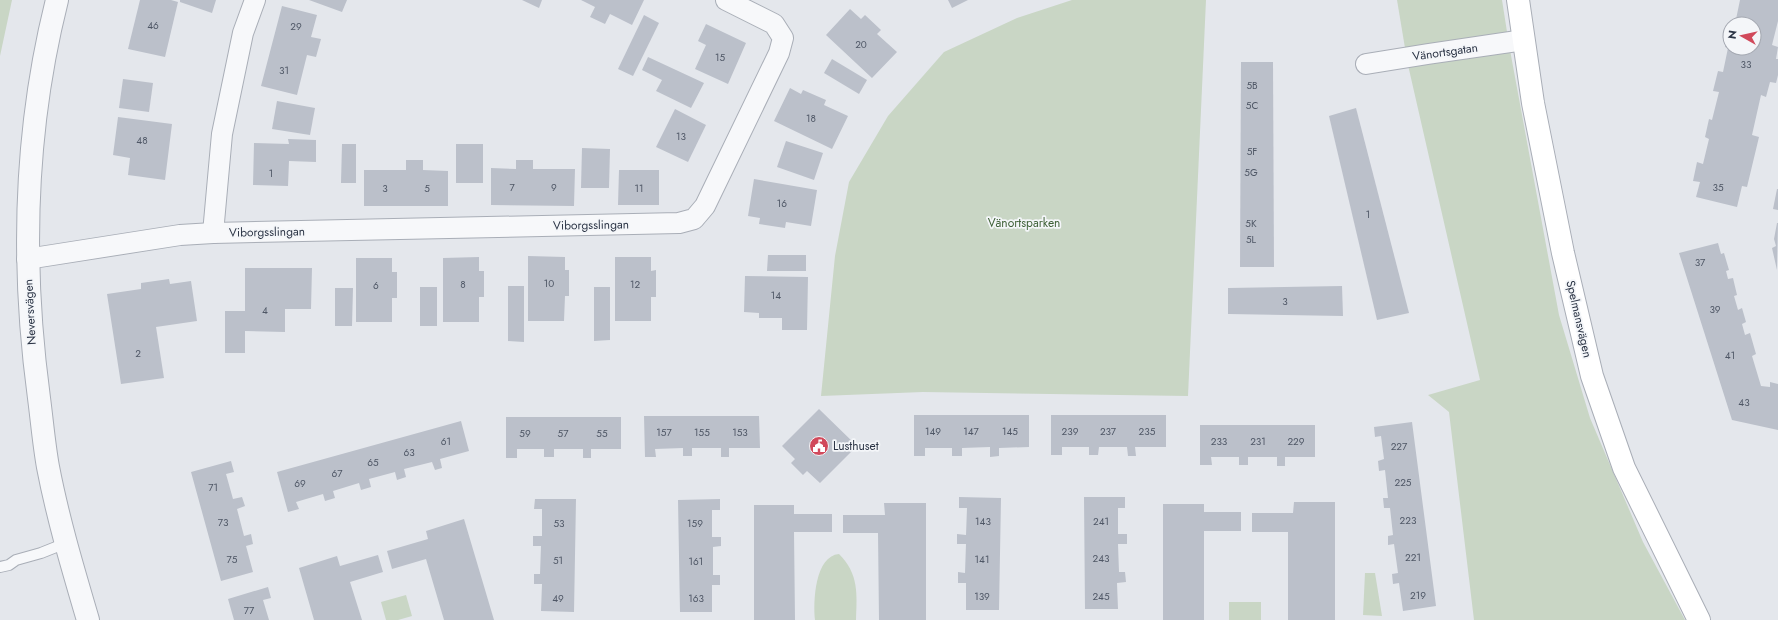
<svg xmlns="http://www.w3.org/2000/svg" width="1778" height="620" font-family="Jost,sans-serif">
  <rect width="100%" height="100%" fill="#e4e7ec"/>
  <g fill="#c9d6c5">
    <path d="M0,0H12L0,56Z"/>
    <path d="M1072,0H1206L1188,396L923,392L821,396L835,256L849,182L888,116L944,52L1017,18Z"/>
    <path d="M1397,0H1502L1507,32L1405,48Z"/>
    <path d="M1510,50L1559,315L1590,418L1643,542L1685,620H1474L1449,412L1428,395L1480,380L1408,65Z"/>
    <path d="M839,554C859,574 857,594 856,620H815C813,601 815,556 839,554Z"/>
    <path d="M1365,573H1375L1382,616L1363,615Z"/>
    <path d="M406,595L412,616L398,620H386L381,602Z"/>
    <rect x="1229" y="602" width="32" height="18"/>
  </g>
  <g fill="#bbc0ca">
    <path d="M140,0H171L178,2L165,57L128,49Z"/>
    <path d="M180,0H216L212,13L180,2Z"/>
    <path d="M309,0H347L342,12Z"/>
    <path d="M522,0H542L539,8Z"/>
    <path d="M581,0H644L632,25L610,14L605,24L590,17L595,7Z"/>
    <path d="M948,0H968L952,8Z"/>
    <path d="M1740,0H1778V21L1772,45L1778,47L1776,59H1778V75L1776,83L1770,82L1766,97L1761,95L1752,135L1759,137L1747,187L1742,186L1737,207L1696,197L1700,182L1693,181L1697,162L1703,164L1709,139L1705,137L1709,119L1712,120L1719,92L1713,91L1718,71L1723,72L1728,48L1725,47L1729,28L1730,48H1754V24H1735Z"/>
    <path d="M282,6L317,15L311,37L321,39L316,57L307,55L297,95L261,86Z"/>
    <path d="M850,9L861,19L865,15L881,30L877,34L897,52L872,78L826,35Z"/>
    <path d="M644,15L659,23L633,76L618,69Z"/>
    <path d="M706,24L746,43L728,84L695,69L706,45L698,41Z"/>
    <path d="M648,57L704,83L691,108L656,91L662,80L642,70Z"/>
    <path d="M832,59L867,80L859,94L824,73Z"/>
    <path d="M1241,62H1273L1274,267H1240Z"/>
    <path d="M123,79L153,83L149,112L119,108Z"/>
    <path d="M790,88L801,94L803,90L826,100L824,105L848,116L832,149L774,121Z"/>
    <path d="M277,101L315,108L310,135L272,129Z"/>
    <path d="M1356,108L1409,313L1377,320L1329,116Z"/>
    <path d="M675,109L706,125L688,162L656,147Z"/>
    <path d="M118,117L172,124L165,180L128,175L130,158L113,155Z"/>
    <path d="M288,139L316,140V162L289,161L288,186L253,185L254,143L289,144Z"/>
    <path d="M786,141L823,153L814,180L777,167Z"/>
    <path d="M342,144H356V183H341Z"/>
    <rect x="456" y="144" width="27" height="39"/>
    <path d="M582,148L610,149L609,188H581Z"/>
    <path d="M406,160H423V170L448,171V206H364V170H406Z"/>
    <path d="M516,160H533V169H575L574,206L491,205V168L516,169Z"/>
    <path d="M619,170H659V205H618Z"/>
    <path d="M754,179L817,190L811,226L786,222L785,228L759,224L760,218L748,216Z"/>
    <path d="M1777,189H1778V210L1773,209Z"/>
    <path d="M1777,223H1778L1777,270L1772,248L1776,246L1774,239Z"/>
    <path d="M1718,243L1721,254L1724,253L1729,270L1726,271L1728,279L1733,278L1737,295L1734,296L1738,310L1742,308L1746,322L1742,324L1745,335L1750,333L1756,354L1752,356L1761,386L1770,387V382L1778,384V430L1732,420L1679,253Z"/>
    <path d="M768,255H806V271H767Z"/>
    <path d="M528,256L565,257V270H569V296H565L564,321H528Z"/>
    <path d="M479,257V271H484V297H479V322H443V258Z"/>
    <path d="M615,257H651V271L656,270V297H651V321H615Z"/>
    <path d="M356,258H392V272H397V298H392V322H356Z"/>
    <path d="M245,268H312L311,309H285V332L245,331V353H225V311H245Z"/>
    <path d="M745,276L808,277L807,330H782V318H759V313L744,312Z"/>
    <path d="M169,279L170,284L191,281L197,321L156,327L164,378L121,384L107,294L141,289V283Z"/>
    <path d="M508,286H524V342L508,341Z"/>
    <path d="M1342,286L1343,316L1228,314V288Z"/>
    <rect x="420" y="287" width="17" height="39"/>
    <path d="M594,287H610V340L594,341Z"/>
    <path d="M335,288H353L352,326H335Z"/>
    <path d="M819,409L857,446L820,483L807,471L803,475L791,463L795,459L782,446Z"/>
    <path d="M914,415H1029V447L999,448V456L990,457V447L962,448V456H952V448H925V456H914Z"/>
    <path d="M1051,415H1166V447H1135L1136,456H1128L1127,447H1099L1098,455H1089V447H1062V455H1051Z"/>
    <path d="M644,416H759L760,448H729V457H721V448H692V456H683V448L655,449L656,457H645Z"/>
    <path d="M506,417H621V449H591V458H583V449H554V457H544V449H517V458H506Z"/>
    <path d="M461,421L469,451L440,459L442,468L435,470L432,462L404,469L406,477L397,480L395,472L369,479L371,487L361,490L359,483L333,491L335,498L325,501L323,494L296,502L299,509L288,512L277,472Z"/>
    <path d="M1412,422L1436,606L1403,611L1399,583L1393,584L1392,574L1398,573L1394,544L1388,545V536L1393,535L1390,508H1384L1383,498H1388L1385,470L1379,471L1378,461L1384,459L1381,436L1375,437L1374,427Z"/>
    <path d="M1200,425H1315V457H1285V466H1277V457H1248V465H1239V457H1211L1212,465H1200Z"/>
    <path d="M231,461L234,472L226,474L233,499L242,497L245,506L237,509L244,536L251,534L253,544L246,546L253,572L221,581L191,472Z"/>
    <path d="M959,497L1001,498L999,610H966V583H958V572L965,573L966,544H957V534L966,535L967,508H959Z"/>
    <path d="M1084,497H1125V508H1118V534H1127V544H1118L1119,572H1125L1126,582L1117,583L1118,609H1085Z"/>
    <path d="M535,499H576L574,612L541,611L542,584H534V574H540L541,546H533V536H542V509H534Z"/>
    <path d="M720,499V510H712V537H721V546L713,547V575H720V585H712V612H680L678,500Z"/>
    <path d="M1294,502H1335V620H1288V532H1252V513H1293Z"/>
    <path d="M884,503H926V620H879L878,533H843V515H885Z"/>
    <path d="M1163,504H1204V512H1241V531H1204V620H1163Z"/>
    <path d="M754,505H794V514H832V532H794L795,620H754Z"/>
    <path d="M464,519L475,556L494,620H444L426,559L392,569L387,551L428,539L426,531Z"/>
    <path d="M378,555L383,572L350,582L362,620H314L299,568L337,556L340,566Z"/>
    <path d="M268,587L271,598L263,600L269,620H234L228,599Z"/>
  </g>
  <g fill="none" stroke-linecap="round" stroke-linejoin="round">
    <defs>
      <path id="service" d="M0,567L9,565L16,560L41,553L66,543"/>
      <g id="minor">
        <path d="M1366,64L1428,54L1524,40"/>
        <path d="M213,233L222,134L243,33L255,0"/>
        <path d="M27,259L180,235L213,233L679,223L694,219L705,206L779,53L783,38L774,24L726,0"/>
      </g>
      <path id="tertiary" d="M57,0C24,131 21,265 39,398C42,421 44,445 48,467C58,519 73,569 88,620"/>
      <path id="secondary" d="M1518,0L1533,103L1563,253L1592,376L1624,468L1699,620"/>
    </defs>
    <use href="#service" stroke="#a9aeb7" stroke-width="12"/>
    <use href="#minor" stroke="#a9aeb7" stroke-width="22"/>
    <use href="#tertiary" stroke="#a9aeb7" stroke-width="24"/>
    <use href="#secondary" stroke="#a9aeb7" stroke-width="24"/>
    <use href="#service" stroke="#f7f8fa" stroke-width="10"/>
    <use href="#minor" stroke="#f7f8fa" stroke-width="20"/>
    <use href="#tertiary" stroke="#f7f8fa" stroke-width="22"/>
    <use href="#secondary" stroke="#fff" stroke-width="22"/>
  </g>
  <defs>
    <symbol id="civic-disc" viewBox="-11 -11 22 22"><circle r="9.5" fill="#d1495b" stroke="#f4f6f9"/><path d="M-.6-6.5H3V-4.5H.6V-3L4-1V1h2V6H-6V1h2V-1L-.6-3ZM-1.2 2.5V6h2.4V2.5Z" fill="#fff"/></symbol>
  </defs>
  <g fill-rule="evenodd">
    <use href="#civic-disc" x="808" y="435" width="22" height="22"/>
  </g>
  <g text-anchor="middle" stroke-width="3.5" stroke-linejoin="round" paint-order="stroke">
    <g font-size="10" fill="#4f5766">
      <text x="153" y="29">46</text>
      <text x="296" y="30">29</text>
      <text x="861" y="48">20</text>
      <text x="720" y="61">15</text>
      <text x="1746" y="68">33</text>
      <text x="284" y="74">31</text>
      <text x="1252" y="89">5B</text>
      <text x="1252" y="109">5C</text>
      <text x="811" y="122">18</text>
      <text x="681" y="140">13</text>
      <text x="142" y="144">48</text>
      <text x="1252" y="155">5F</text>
      <text x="1251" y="176">5G</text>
      <text x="271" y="177">1</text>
      <text x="512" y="191">7</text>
      <text x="554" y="191">9</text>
      <text x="1718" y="191">35</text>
      <text x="385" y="192">3</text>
      <text x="427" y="192">5</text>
      <text x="639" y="192">11</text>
      <text x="782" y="207">16</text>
      <text x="1368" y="218">1</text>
      <text x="1251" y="227">5K</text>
      <text x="1251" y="243">5L</text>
      <text x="1700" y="266">37</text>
      <text x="549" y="287">10</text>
      <text x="463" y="288">8</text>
      <text x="635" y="288">12</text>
      <text x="376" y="289">6</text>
      <text x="776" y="299">14</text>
      <text x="1285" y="305">3</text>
      <text x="1715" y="313">39</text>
      <text x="265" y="314">4</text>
      <text x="138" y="357">2</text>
      <text x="1730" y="359">41</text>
      <text x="1744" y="406">43</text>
      <text x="933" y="435">149</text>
      <text x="971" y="435">147</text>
      <text x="1010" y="435">145</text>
      <text x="1070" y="435">239</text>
      <text x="1108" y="435">237</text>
      <text x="1147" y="435">235</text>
      <text x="664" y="436">157</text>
      <text x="702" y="436">155</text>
      <text x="740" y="436">153</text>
      <text x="525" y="437">59</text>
      <text x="563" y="437">57</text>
      <text x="602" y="437">55</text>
      <text x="446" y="445">61</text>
      <text x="1219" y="445">233</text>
      <text x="1258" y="445">231</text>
      <text x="1296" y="445">229</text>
      <text x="1399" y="450">227</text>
      <text x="409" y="456">63</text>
      <text x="373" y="466">65</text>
      <text x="337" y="477">67</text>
      <text x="1403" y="486">225</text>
      <text x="300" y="487">69</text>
      <text x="213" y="491">71</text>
      <text x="1408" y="524">223</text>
      <text x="983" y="525">143</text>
      <text x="1101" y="525">241</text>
      <text x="223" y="526">73</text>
      <text x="559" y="527">53</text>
      <text x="695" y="527">159</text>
      <text x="1413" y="561">221</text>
      <text x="1101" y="562">243</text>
      <text x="232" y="563">75</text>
      <text x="982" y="563">141</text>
      <text x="558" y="564">51</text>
      <text x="696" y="565">161</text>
      <text x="1418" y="599">219</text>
      <text x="982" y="600">139</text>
      <text x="1101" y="600">245</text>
      <text x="558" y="602">49</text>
      <text x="696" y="602">163</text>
      <text x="249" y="614">77</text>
    </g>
    <g font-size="12" fill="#2b3445" stroke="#f4f6f9">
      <text transform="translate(1445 52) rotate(-8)" y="4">Vänortsgatan</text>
      <text transform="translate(591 225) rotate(-1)" y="4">Viborgsslingan</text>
      <text transform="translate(267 232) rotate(-1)" y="4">Viborgsslingan</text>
      <text transform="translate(30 312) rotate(-93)" y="4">Neversvägen</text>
      <text transform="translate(1579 319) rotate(77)" y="4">Spelmansvägen</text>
    </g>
    <g font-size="12" fill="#3f6138" stroke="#f4f6f9">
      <text x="1024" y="227">Vänortsparken</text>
    </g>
    <g font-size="12" fill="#2b3445" stroke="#f4f6f9" text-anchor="start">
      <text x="833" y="450">Lusthuset</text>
    </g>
  </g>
  <g transform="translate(1742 36) rotate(278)"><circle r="19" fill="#f4f6f9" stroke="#a4a8b1"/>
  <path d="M0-3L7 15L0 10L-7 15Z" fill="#d1495b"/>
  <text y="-6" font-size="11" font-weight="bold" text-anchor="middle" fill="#2b3445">N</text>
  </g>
</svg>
